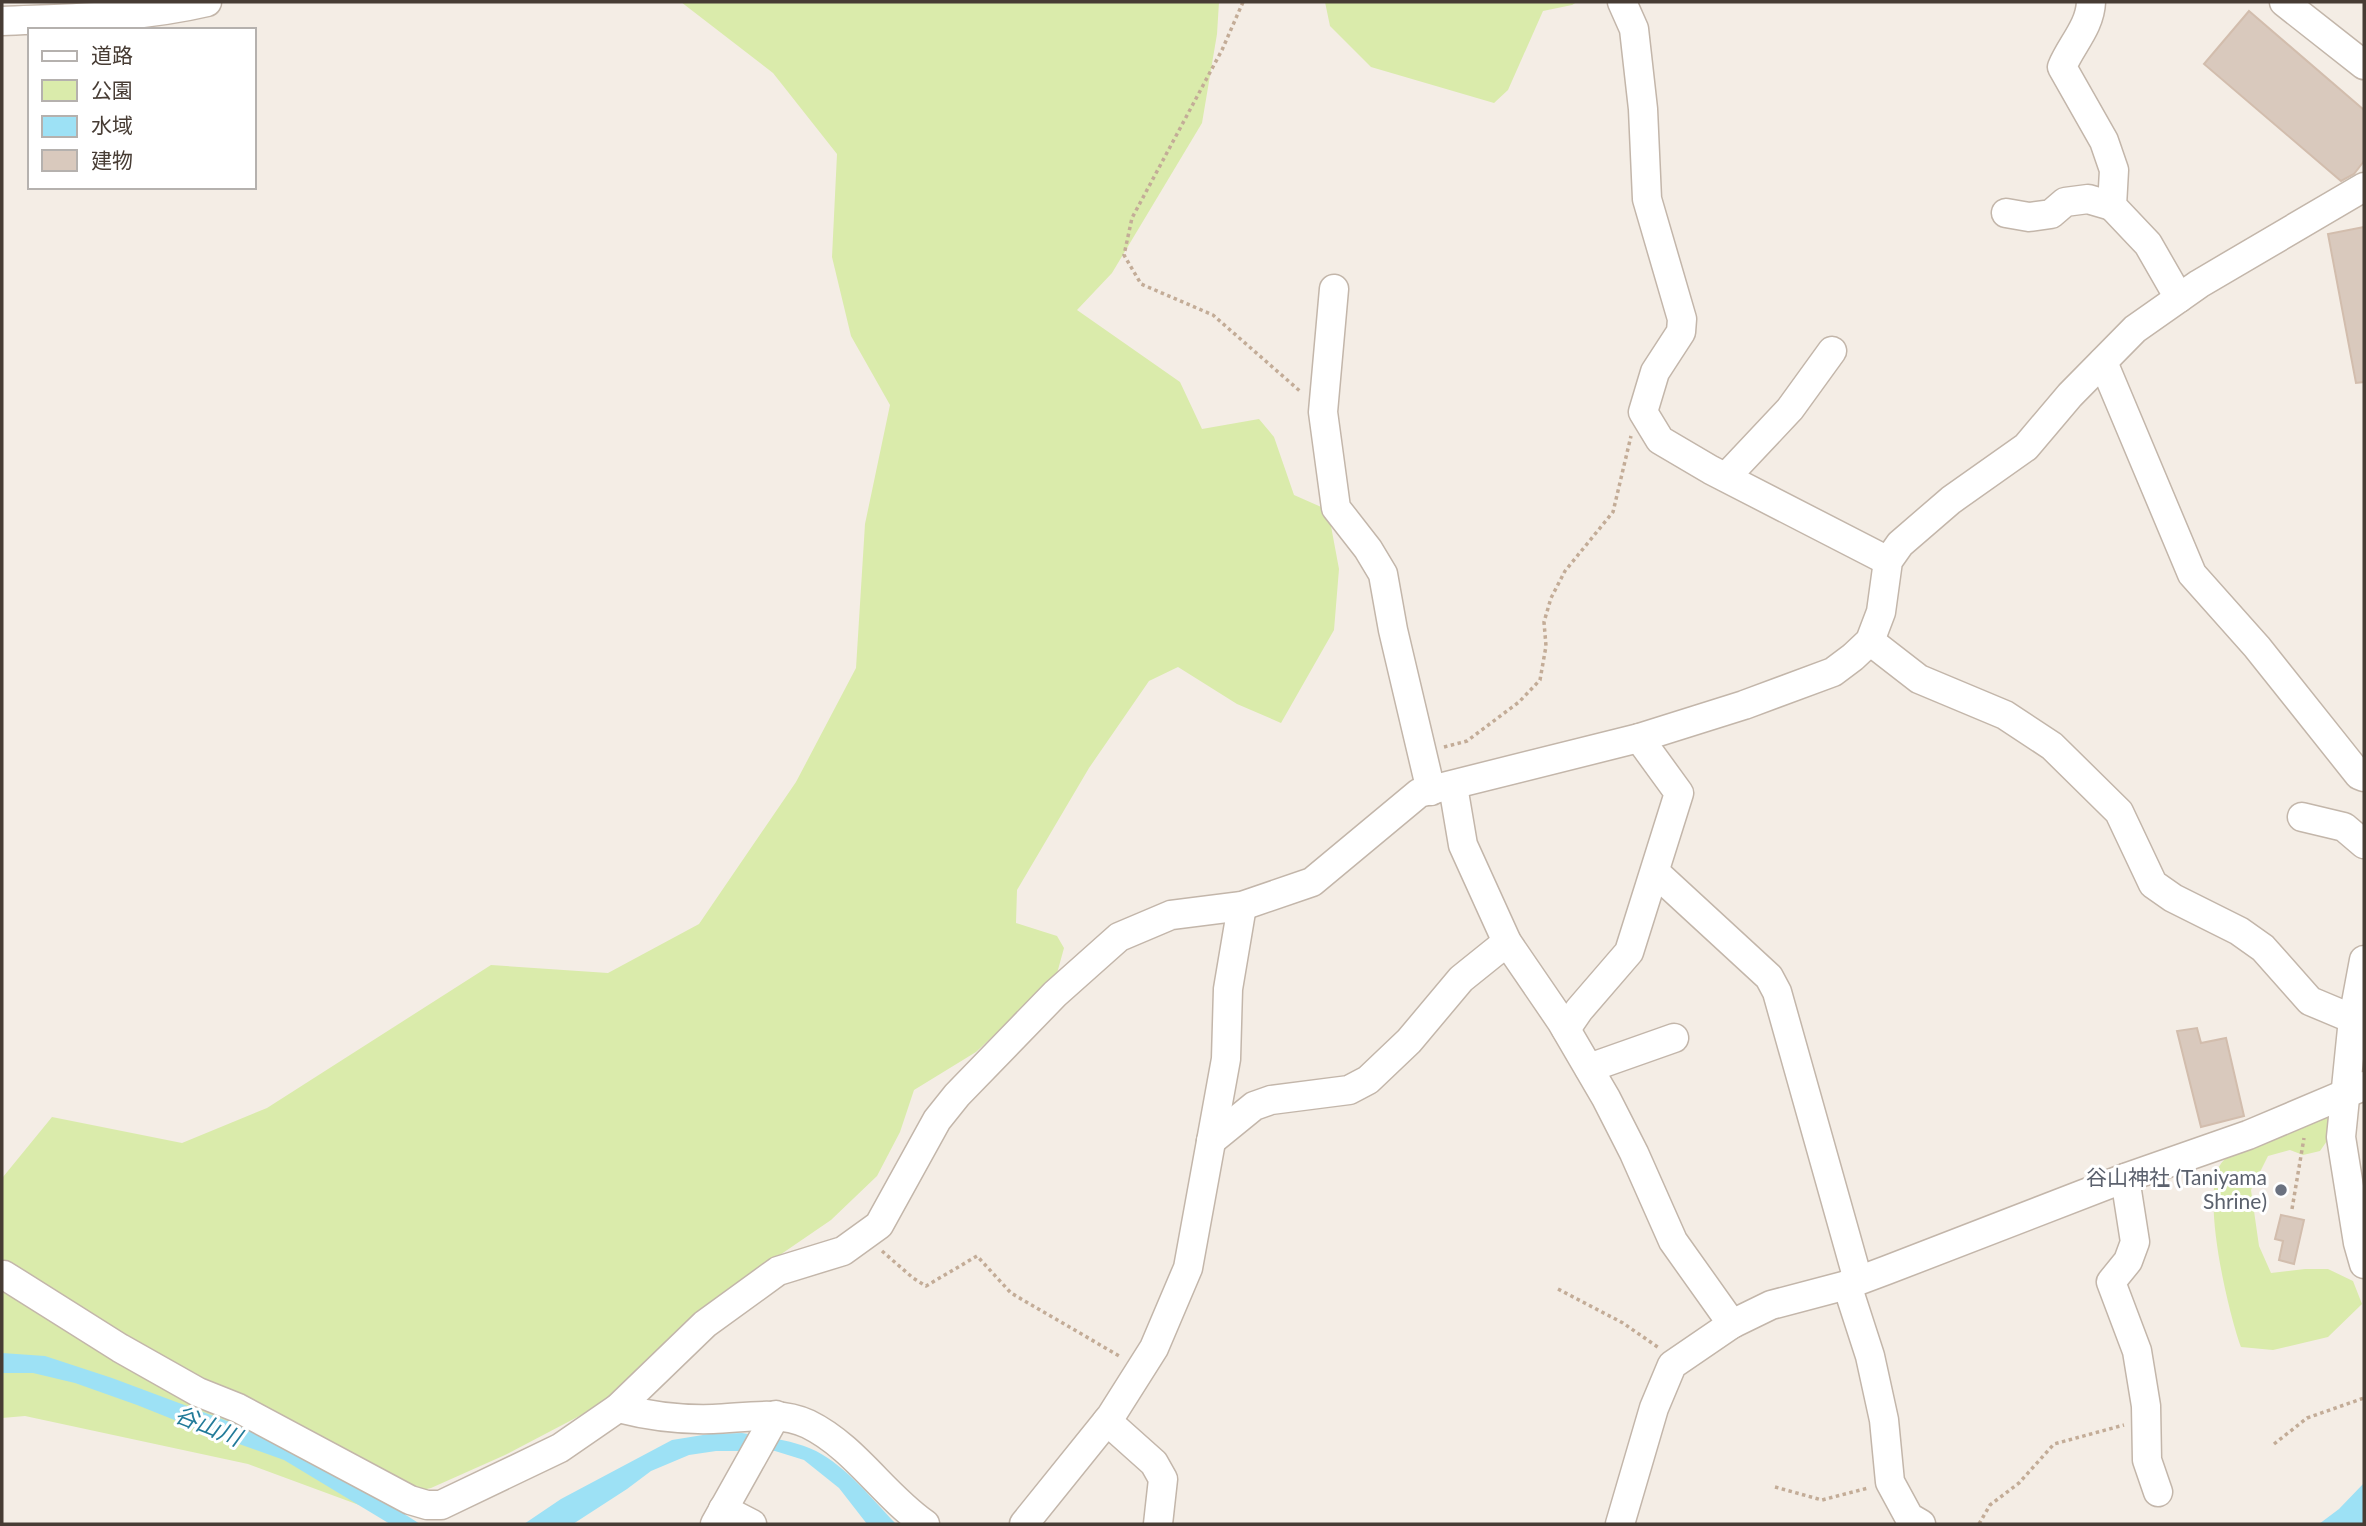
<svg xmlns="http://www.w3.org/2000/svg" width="2366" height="1526" font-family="Lato,'Noto Sans JP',sans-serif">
  <rect width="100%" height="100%" fill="#f4ede5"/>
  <g fill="#daebab">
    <path d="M681,2H1219L1217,34L1202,123L1112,273L1077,310L1180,382L1202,429L1259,419L1274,437L1294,495L1328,510L1339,569L1334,630L1281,723L1237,704L1178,667L1149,681L1089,768L1017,890L1016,923L1057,936L1064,948L1056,977L976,1052L914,1090L900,1132L877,1176L831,1220L774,1259L606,1402L505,1455L431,1488L359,1505L248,1464L25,1416L2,1418L3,1177L52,1117L182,1143L267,1108L491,965L608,973L699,924L796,782L856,668L865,524L890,405L851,336L832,257L837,154L773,73Z"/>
    <path d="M1325,2H1577L1572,5L1543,11L1508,90L1494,103L1371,67L1330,26Z"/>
    <path d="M2331,1110L2329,1138L2320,1151L2303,1155L2290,1150L2268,1156L2251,1190L2259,1246L2271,1273L2305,1269H2328L2353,1281L2362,1304L2328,1337L2273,1350L2241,1347C2229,1315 2197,1184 2224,1160C2229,1155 2237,1152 2242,1149C2271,1132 2300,1121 2331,1110Z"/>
  </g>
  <g fill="#9de1f5">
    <path d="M2,1353L45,1356L112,1378L289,1444L334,1469L420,1524H390L284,1460L197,1429L137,1405L75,1383L33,1373H2Z"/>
    <path d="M742,1433C766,1437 794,1440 816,1451C847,1467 872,1499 896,1524H867L839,1488L804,1460L775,1451H716L689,1455L651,1471L627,1489L573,1524H524L561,1499L672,1440L709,1434Z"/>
    <path d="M2364,1483V1524H2319L2339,1509Z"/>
  </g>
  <g fill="#d9c9bd" stroke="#d2bdad" stroke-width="2">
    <path d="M2249,11L2364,110V161L2354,174L2341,181L2204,64Z"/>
    <path d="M2364,227V382L2356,383L2328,234Z"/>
    <path d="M2197,1028L2201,1043L2226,1038L2244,1116L2201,1127L2177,1031Z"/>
    <path d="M2281,1215L2304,1220L2294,1264L2279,1260L2283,1241L2275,1239Z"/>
  </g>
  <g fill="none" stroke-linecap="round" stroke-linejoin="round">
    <defs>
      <g id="minor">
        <path d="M1622,2L1634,29L1643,109L1647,199L1682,319L1681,332L1655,372L1643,412L1660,440L1711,470L1888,561"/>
        <path d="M2091,2C2090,27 2071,45 2062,67L2104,141L2114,170L2112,206L2148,244L2179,298"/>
        <path d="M2284,2L2364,65"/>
        <path d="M2,21C71,18 139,18 207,2"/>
        <path d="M2006,213L2029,217L2051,214L2065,202L2088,199L2112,206"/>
        <path d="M1334,289L1323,412L1336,508L1368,549L1383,574L1393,630L1431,791"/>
        <path d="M2103,362L2192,574L2257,647L2359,775L2364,777"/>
        <path d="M1726,477L1790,409L1832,351"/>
        <path d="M1870,641L1919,679L2005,715L2052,746L2119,812L2153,884L2173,898L2239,931L2263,948L2310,1001L2353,1019"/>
        <path d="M1453,786L1463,845L1507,942L1561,1021L1606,1098L1634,1153L1673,1241L1732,1324"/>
        <path d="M2302,817L2344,827L2364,844"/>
        <path d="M1655,872L1769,977L1777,992L1858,1280"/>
        <path d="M2364,960L2353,1019L2341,1137L2358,1243L2364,1264"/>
        <path d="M1566,1029L1579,1010L1629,952L1679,793L1639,738"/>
        <path d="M1589,1068L1674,1038"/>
        <path d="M1211,1141L1254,1106L1271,1100L1349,1090L1368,1080L1409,1041L1461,979L1507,942"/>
        <path d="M2125,1178L2135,1242L2128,1261L2111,1282L2137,1351L2146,1406L2147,1460L2158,1492"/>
        <path d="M4,1275L120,1348L198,1392L238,1408L410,1500L427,1505H441L560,1448L618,1408L705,1324L778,1271L843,1251L879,1225L937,1120L957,1095L1055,994L1119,937L1171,915L1242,906L1312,882L1419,793L1639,738L1744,705L1833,672L1853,657L1870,641L1881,612L1888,561L1900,544L1951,500L2026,447L2070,395L2135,329L2199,284L2364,187"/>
        <path d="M1847,1285L1870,1356L1884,1420L1890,1482L1909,1517L1921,1524"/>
        <path d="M618,1408C649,1416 681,1420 713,1419C744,1418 778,1410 808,1424C855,1447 883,1495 925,1524"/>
        <path d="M1107,1421L1154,1463L1163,1479L1158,1524"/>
        <path d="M723,1509L752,1524"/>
        <path d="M715,1524L776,1415"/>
        <path d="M1024,1524L1111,1416L1154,1348L1188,1268L1226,1059L1228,989L1242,906"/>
        <path d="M1620,1524L1654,1408L1672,1365L1732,1324L1771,1305L1847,1285L1887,1270L2125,1178L2248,1135L2364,1086"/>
      </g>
    </defs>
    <use href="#minor" stroke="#c3b6aa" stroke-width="31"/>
    <g stroke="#c3ac97" stroke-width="3.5" stroke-dasharray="3.5 3.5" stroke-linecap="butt">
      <path d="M1243,2L1222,50L1132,218L1124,255L1141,284L1213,315L1301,392"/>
      <path d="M1444,747L1467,741L1519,702L1540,680L1546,646L1544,622L1551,598L1565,571L1613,512L1631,436"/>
      <path d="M2292,1209L2304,1138"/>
      <path d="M882,1251L913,1278L926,1286L977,1256L1011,1293L1121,1357"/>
      <path d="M1558,1289L1623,1323L1659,1348"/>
      <path d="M2274,1444L2307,1418L2364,1398"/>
      <path d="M1775,1487L1822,1500L1868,1488"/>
      <path d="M1979,1524L1990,1505L2019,1483L2054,1444L2124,1425"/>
    </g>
    <use href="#minor" stroke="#fff" stroke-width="28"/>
  </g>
  <circle fill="#6b7280" stroke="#fff" stroke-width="2.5" cx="2281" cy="1190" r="7"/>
  <g text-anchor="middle" stroke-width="6" stroke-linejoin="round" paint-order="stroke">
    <g font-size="21" fill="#5b616d" stroke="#fff" text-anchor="end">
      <text x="2267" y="1185">谷山神社 (Taniyama<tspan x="2267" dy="24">Shrine)</tspan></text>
    </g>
    <g font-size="23" font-style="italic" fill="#227b99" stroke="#fff">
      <text transform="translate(208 1426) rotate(22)" y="8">谷山川</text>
    </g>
  </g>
  <rect width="2366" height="1526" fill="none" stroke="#473c34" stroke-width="7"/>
  <rect x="28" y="28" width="228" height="161" fill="#ffffff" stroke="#b5b1ae" stroke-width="2"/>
  <rect x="42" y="51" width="35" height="10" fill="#ffffff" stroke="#b5b1ae" stroke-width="2"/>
  <text x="91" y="63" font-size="21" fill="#473c34">道路</text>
  <rect x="42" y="80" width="35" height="21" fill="#daebab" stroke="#b5b1ae" stroke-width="2"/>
  <text x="91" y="98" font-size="21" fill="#473c34">公園</text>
  <rect x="42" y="116" width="35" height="21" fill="#9de1f5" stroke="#b5b1ae" stroke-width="2"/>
  <text x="91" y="133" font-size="21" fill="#473c34">水域</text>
  <rect x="42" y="150" width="35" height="21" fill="#d9c9bd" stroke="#b5b1ae" stroke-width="2"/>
  <text x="91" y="168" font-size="21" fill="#473c34">建物</text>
</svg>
